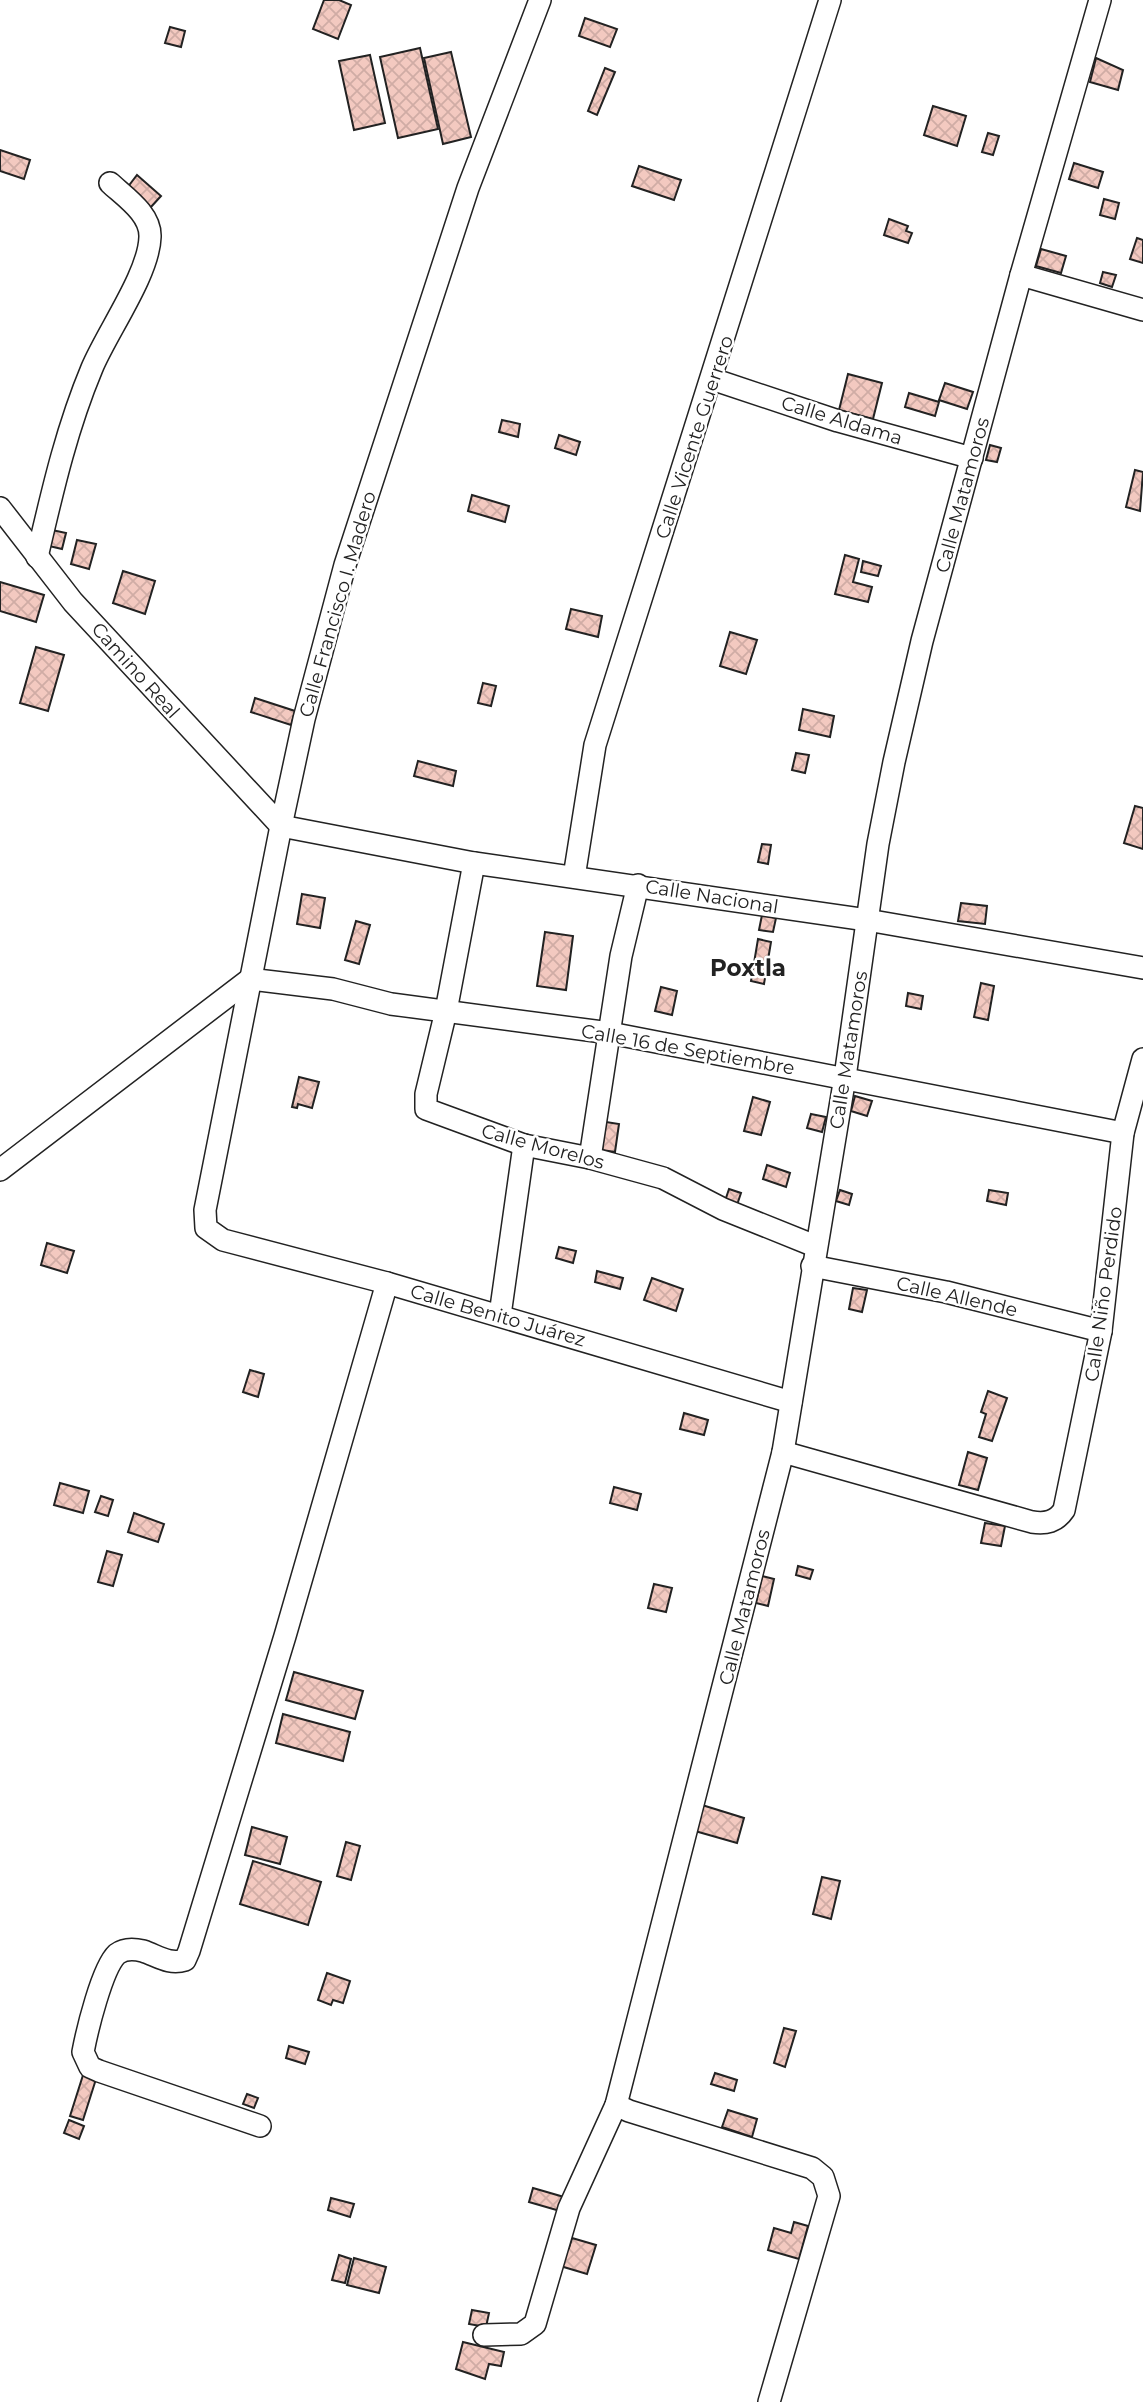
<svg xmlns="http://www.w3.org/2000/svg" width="1143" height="2402" font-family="Montserrat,sans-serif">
  <defs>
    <pattern id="building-cross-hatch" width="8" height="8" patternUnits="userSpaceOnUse" patternTransform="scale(1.75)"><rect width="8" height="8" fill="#f3c9c0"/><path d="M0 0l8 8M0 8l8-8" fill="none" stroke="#d0aca5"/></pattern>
  </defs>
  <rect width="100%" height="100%" fill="#fff"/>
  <g fill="url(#building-cross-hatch)" stroke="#222" stroke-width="2">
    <path d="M324,0H339L351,5L338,39L313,29Z"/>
    <path d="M585,18L617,29L610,47L579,36Z"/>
    <path d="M170,27L185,31L181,47L165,43Z"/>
    <path d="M420,48L438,129L398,138L380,57Z"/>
    <path d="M451,52L471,137L443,144L424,58Z"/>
    <path d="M370,55L385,123L354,130L339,61Z"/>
    <path d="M1096,58L1123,70L1118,90L1090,82Z"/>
    <path d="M605,68L615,72L597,115L588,111Z"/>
    <path d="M933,106L966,116L957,146L924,135Z"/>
    <path d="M988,133L999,136L993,155L982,152Z"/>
    <path d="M0,150L30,160L24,179L0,171Z"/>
    <path d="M1074,163L1103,172L1098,188L1069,179Z"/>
    <path d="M639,166L681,180L674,200L632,186Z"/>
    <path d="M137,175L161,196L150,208L127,188Z"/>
    <path d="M1104,199L1119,203L1115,219L1100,215Z"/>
    <path d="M889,219L908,226L906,231L912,233L908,243L884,235Z"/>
    <path d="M1137,238L1143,240V263L1130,259Z"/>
    <path d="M1041,249L1066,256L1061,273L1036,266Z"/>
    <path d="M1103,272L1116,275L1112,287L1100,283Z"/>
    <path d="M848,374L882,383L873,419L839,410Z"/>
    <path d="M945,383L973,392L967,409L939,400Z"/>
    <path d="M909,393L939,402L935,416L905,407Z"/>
    <path d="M502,420L520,424L518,437L499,432Z"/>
    <path d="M559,435L580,442L576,455L555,448Z"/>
    <path d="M990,445L1001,448L997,462L986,460Z"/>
    <path d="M1135,470L1143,472L1140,511L1126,507Z"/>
    <path d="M472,495L509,506L505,522L468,511Z"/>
    <path d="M52,530L66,533L62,549L49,546Z"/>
    <path d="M77,540L96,544L89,569L71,564Z"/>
    <path d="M845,555L859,559L853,582L872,587L868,602L835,594Z"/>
    <path d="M863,561L881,566L878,576L861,572Z"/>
    <path d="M123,571L155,581L145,614L113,603Z"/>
    <path d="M0,582L44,595L36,622L0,611Z"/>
    <path d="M571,609L602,616L598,637L566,629Z"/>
    <path d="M730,632L757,640L746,674L720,666Z"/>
    <path d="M36,647L64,655L48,711L20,703Z"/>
    <path d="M483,683L496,686L491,706L478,703Z"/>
    <path d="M255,698L295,711L291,725L251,712Z"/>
    <path d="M803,709L834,716L830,737L799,730Z"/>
    <path d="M796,753L809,755L805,773L792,770Z"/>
    <path d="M418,761L456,771L453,786L414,776Z"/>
    <path d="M1135,806L1143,808V849L1124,843Z"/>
    <path d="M762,844L771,845L768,864L758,862Z"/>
    <path d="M302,894L325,898L320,928L297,924Z"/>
    <path d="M961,903L987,906L985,924L958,921Z"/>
    <path d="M762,915L776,918L773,932L759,930Z"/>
    <path d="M356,921L370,925L359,964L345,960Z"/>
    <path d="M545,932L573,936L566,990L537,986Z"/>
    <path d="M758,939L771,942L764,984L751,981Z"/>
    <path d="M981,983L994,986L988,1020L974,1017Z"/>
    <path d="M661,987L677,991L672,1015L655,1011Z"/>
    <path d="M908,993L923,996L921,1009L906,1006Z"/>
    <path d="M299,1077L319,1082L312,1108L298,1104L297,1108L292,1107Z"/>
    <path d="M855,1096L872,1101L867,1116L851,1111Z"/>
    <path d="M753,1097L770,1102L761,1135L744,1131Z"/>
    <path d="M811,1114L826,1117L822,1132L807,1128Z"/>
    <path d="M606,1122L619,1124L615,1152L602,1150Z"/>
    <path d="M767,1165L790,1173L786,1187L763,1179Z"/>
    <path d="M729,1189L741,1193L737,1205L725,1201Z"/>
    <path d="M840,1190L852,1194L849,1205L836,1201Z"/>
    <path d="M989,1190L1008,1193L1006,1205L987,1201Z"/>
    <path d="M47,1243L74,1251L67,1273L41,1265Z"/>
    <path d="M559,1247L576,1251L573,1263L556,1258Z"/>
    <path d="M597,1271L623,1278L620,1289L595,1282Z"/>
    <path d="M652,1278L683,1289L676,1311L644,1300Z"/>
    <path d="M853,1288L867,1290L862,1312L849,1309Z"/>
    <path d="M250,1370L264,1374L258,1397L243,1392Z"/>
    <path d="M988,1391L1007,1398L992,1441L979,1437L986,1414L981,1412Z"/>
    <path d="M684,1413L708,1420L704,1435L680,1429Z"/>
    <path d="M968,1452L987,1458L978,1490L959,1485Z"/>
    <path d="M60,1483L89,1491L83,1513L54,1505Z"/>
    <path d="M614,1487L641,1494L637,1510L610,1503Z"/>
    <path d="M101,1496L113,1500L108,1516L95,1512Z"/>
    <path d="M134,1513L164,1524L158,1542L128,1532Z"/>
    <path d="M985,1523L1005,1526L1001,1546L981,1543Z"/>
    <path d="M107,1551L122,1555L113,1586L98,1582Z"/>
    <path d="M798,1566L813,1570L810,1579L796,1575Z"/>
    <path d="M762,1576L774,1579L768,1606L756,1603Z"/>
    <path d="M654,1584L672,1588L666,1612L648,1608Z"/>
    <path d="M294,1672L363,1691L355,1719L286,1700Z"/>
    <path d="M283,1714L350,1732L343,1761L276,1743Z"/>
    <path d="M702,1805L744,1818L737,1843L695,1831Z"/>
    <path d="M252,1827L287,1837L280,1864L245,1855Z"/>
    <path d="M346,1842L360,1846L351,1880L337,1876Z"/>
    <path d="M253,1861L321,1882L308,1925L240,1904Z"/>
    <path d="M822,1877L840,1881L831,1919L813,1914Z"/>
    <path d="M327,1973L350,1981L343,2003L333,2000L331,2005L318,2000Z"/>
    <path d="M784,2028L796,2031L785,2067L774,2063Z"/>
    <path d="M289,2046L309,2052L305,2064L286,2058Z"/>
    <path d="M84,2072L97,2076L83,2120L70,2116Z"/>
    <path d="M715,2073L737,2080L734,2091L711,2084Z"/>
    <path d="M247,2094L258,2098L254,2108L243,2104Z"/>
    <path d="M728,2110L757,2119L752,2137L722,2127Z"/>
    <path d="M69,2120L84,2126L79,2139L64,2133Z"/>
    <path d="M533,2188L564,2197L560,2211L529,2202Z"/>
    <path d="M331,2198L354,2204L350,2217L328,2210Z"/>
    <path d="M794,2222L808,2226L799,2259L768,2250L774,2228L791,2233Z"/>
    <path d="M572,2238L596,2245L587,2274L557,2265L563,2246L569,2248Z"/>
    <path d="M339,2255L351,2259L345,2283L332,2280Z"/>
    <path d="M354,2258L386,2267L379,2293L347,2285Z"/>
    <path d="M472,2310L489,2313L486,2327L469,2324Z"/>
    <path d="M463,2342L504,2352L501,2366L489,2364L485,2379L456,2369Z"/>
  </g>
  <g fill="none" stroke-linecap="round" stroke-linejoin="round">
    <defs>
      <g id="minor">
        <path d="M540,0L468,188L345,565L304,719L281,826L205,1210L206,1228L223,1240L387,1283L791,1402"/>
        <path d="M1021,275L1143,310"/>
        <path d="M712,379L838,421L972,458"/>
        <path d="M0,508L73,602L281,826L474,863L867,920L1143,968"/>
        <path d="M37,557C52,493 66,430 92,368C107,332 149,274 150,237C151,214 125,197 110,183"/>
        <path d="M474,863L446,1011L426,1094V1109L524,1145L590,1158L663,1178L723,1209L815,1246"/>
        <path d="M574,877L595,745L830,0"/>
        <path d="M590,1158L621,956L638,885"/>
        <path d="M0,1170L250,979L333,989L391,1004L610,1033L1123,1133"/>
        <path d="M812,1266L946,1292L1101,1331"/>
        <path d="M500,1315L524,1145"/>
        <path d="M783,1452L1032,1522C1046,1524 1056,1522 1064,1510L1101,1331L1123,1133L1143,1059"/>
        <path d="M616,2105L629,2111L812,2168L823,2177L829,2196L769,2402"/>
        <path d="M260,2126L99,2071L90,2067L83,2052C87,2031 102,1968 117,1954C125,1948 135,1949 143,1951C158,1956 169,1965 185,1960L189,1951L285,1636L387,1283"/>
        <path d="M484,2335L521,2334L535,2324L569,2208L616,2105L783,1452L845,1077L878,844L894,762L922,641L1021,275L1100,0"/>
      </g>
    </defs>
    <use href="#minor" stroke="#222" stroke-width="24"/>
    <use href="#minor" stroke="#fff" stroke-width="21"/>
  </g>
  <g text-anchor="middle" stroke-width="5" stroke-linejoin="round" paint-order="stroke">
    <g font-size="19" fill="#222" stroke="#fff">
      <text transform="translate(842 420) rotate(17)" y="7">Calle Aldama</text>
      <text transform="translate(694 437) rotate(-72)" y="7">Calle Vicente Guerrero</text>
      <text transform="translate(962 495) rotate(-75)" y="7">Calle Matamoros</text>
      <text transform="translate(337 604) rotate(-74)" y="7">Calle Francisco I. Madero</text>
      <text transform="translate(136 670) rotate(48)" y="7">Camino Real</text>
      <text transform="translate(712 896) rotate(9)" y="7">Calle Nacional</text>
      <text transform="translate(688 1049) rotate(10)" y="7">Calle 16 de Septiembre</text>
      <text transform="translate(848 1050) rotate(-81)" y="7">Calle Matamoros</text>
      <text transform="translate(543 1146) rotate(15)" y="7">Calle Morelos</text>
      <text transform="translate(1103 1294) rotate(-82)" y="7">Calle Niño Perdido</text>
      <text transform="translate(957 1296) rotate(13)" y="7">Calle Allende</text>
      <text transform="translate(498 1315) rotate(16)" y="7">Calle Benito Juárez</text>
      <text transform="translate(744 1607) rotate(-76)" y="7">Calle Matamoros</text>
    </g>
    <g font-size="23" font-weight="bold" fill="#222" stroke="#fff">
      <text x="748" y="976">Poxtla</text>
    </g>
  </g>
</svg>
